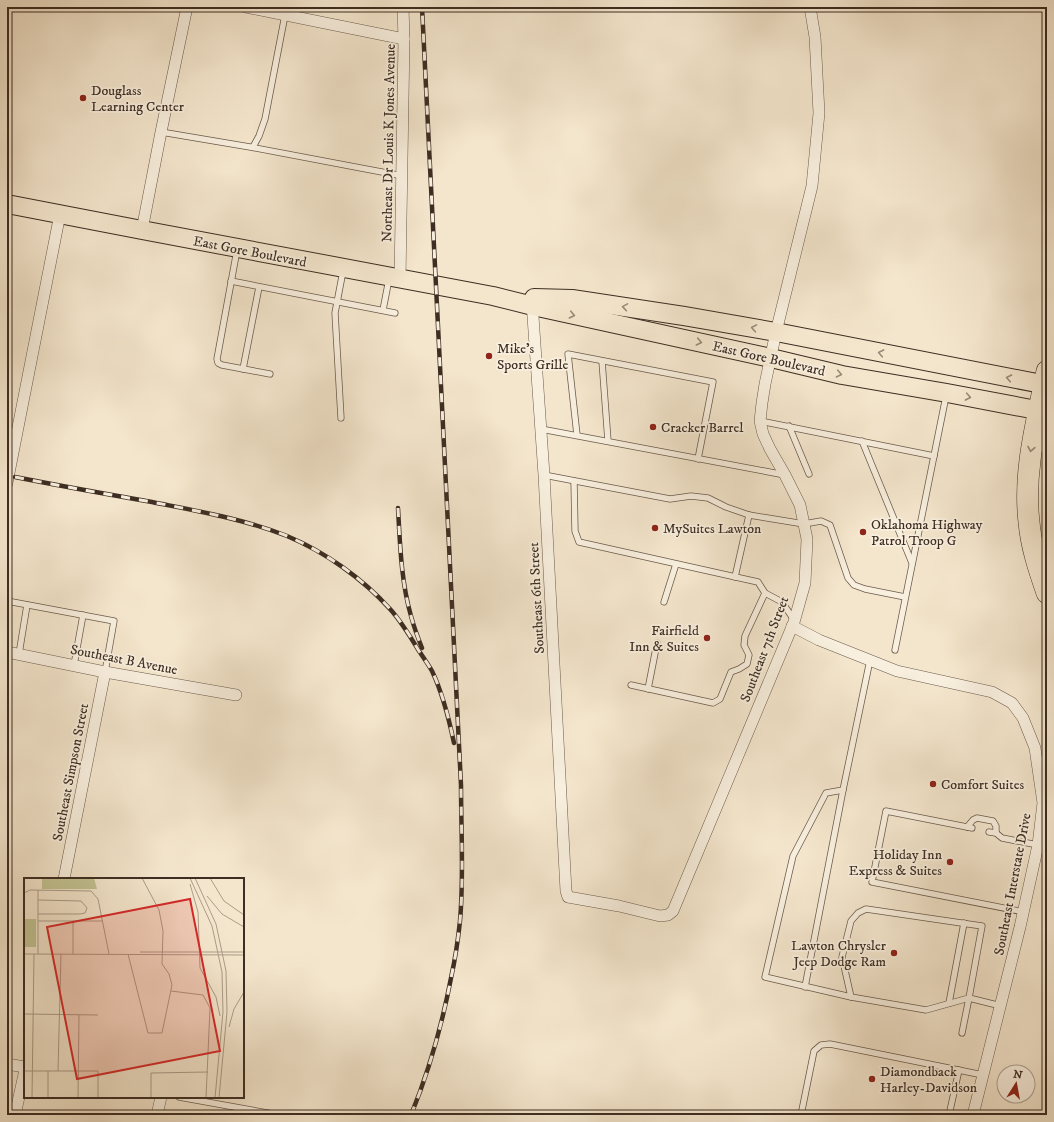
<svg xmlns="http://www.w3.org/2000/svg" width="1054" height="1122" font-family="'IM FELL DW Pica',serif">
  <rect width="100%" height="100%" fill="#f4e6cd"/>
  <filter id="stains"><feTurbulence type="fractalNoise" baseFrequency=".005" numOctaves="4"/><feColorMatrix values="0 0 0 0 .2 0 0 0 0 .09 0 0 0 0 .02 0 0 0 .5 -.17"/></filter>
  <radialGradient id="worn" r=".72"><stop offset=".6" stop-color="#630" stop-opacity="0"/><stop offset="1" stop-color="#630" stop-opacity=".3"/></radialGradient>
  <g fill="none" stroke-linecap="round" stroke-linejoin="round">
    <defs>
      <g id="service">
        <path d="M161,132L250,147L403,176"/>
        <path d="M253,147L259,136L265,119L285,15"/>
        <path d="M237,250L217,359L218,363L222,365L270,374"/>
        <path d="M231,281L395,313"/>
        <path d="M383,310L389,279"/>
        <path d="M602,361L608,441"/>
        <path d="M243,369L259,287"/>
        <path d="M341,418L335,313L343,271"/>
        <path d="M760,421L934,456"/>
        <path d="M789,426L809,474"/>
        <path d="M541,429L785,475"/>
        <path d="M577,435L568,354L713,382L698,459"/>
        <path d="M862,441L912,563"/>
        <path d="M544,475L670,499L691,496L708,498L726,507L749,515L804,524L821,521L830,525L848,578L854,585L865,589L905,597"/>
        <path d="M574,481L575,531L579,542L758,582L765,593L782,602L794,620"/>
        <path d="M735,577L749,515"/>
        <path d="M7,601L114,621L105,672"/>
        <path d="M664,602L676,564"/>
        <path d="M895,650L946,396"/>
        <path d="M19,654L27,605"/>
        <path d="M74,665L83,615"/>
        <path d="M631,685L713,703L720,699L731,672L739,669L747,664L749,655L744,645L745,636L765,593"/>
        <path d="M648,689L657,643"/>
        <path d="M967,827L973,820L977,818L993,821L996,826V833"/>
        <path d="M972,828L886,811L872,882L1024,912"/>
        <path d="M989,832L996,833L1002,838L1038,845"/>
        <path d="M866,909L982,926L969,998L926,1010L851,997L842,957L851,921L858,913Z"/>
        <path d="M805,987L843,790"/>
        <path d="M851,997L765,977L793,856L826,793L843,790L870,660"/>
        <path d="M949,1003L964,923"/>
        <path d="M962,1033L969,998L1001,1006"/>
        <path d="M179,1097L279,1115"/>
        <path d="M801,1115L814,1051L821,1045L830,1044L983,1075"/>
        <path d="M949,1115L959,1070"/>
      </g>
      <g id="minor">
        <path d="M246,7L404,39"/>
        <path d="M142,230L161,132L187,7"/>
        <path d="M400,279L404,39L403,7"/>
        <path d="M532,302L544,475L566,891L568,897L619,906L660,916L668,915L673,911L794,622L805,583L807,539L800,505L785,475L770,449L763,434L760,421L762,403L765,384L776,332L812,186L819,113L815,37L810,7"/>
        <path d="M7,483L60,214"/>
        <path d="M792,626L819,640L897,671L992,692L1012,703L1023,718L1035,748L1043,803L1038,845L1020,927L973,1115"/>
        <path d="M7,652L105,672L236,695"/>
        <path d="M64,879L105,672"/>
        <path d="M7,1064L25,1067"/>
        <path d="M15,1115L25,1070"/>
        <path d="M157,1115L161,1097"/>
      </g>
      <g id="primary">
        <path d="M7,204L142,230L493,296L533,306L771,358L842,375L947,393L1047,412"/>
        <path d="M534,298L572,299L684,316L776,332L1047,385"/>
      </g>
      <path id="motorway" d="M1047,371C1037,421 1023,471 1029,522C1031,546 1039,570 1047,593"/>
    </defs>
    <use href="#service" stroke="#6b5b4d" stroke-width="7"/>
    <use href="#minor" stroke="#6b5b4d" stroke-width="12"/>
    <use href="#primary" stroke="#3d2d22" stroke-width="20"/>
    <use href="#motorway" stroke="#3d2d22" stroke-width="22"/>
    <use href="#service" stroke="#f8efde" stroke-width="5.5"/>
    <use href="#minor" stroke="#f8efde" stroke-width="11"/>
    <use href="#primary" stroke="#f4e6cd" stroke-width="18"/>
    <use href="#motorway" stroke="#f4e6cd" stroke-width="21"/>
    <defs>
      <g id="rail">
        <path d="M15,477C61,486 106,494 152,502C197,511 244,519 287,536C325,552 362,578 390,609C401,621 410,636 419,651C423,657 428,664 432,671C443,694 449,719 454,743"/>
        <path d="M398,508C400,544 401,581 411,616C414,627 418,638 422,648"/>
        <path d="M411,1115C429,1071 442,1025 451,978C455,960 458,940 460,921C464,876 461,830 461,785L422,7"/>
      </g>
    </defs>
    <use href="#rail" stroke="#3d2d22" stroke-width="4.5"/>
    <use href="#rail" stroke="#f8efde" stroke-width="3" stroke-dasharray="9" stroke-linecap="butt"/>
  </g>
  <defs><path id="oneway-chevron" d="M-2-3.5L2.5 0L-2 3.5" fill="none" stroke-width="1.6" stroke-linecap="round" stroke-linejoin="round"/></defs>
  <g stroke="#988a78">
    <use href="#oneway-chevron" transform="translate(625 307) rotate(-171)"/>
    <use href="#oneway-chevron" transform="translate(572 315) rotate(12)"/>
    <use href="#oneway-chevron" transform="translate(754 328) rotate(-170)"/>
    <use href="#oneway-chevron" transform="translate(699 342) rotate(12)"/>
    <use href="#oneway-chevron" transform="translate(881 353) rotate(-169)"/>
    <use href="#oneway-chevron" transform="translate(839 374) rotate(12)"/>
    <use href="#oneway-chevron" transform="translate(1009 378) rotate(-169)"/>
    <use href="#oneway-chevron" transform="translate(968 397) rotate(11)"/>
    <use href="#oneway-chevron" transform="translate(1031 449) rotate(100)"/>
  </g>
  <g fill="#8f2418" stroke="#f8efde" stroke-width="1.5">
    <circle cx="83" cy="98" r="4"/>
    <circle cx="489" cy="356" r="4"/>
    <circle cx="653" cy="427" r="4"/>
    <circle cx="655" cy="528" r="4"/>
    <circle cx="863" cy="532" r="4"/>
    <circle cx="707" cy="638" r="4"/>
    <circle cx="933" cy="784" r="4"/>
    <circle cx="950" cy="862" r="4"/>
    <circle cx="894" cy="953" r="4"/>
    <circle cx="872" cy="1079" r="4"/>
  </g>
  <g text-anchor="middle" stroke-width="3.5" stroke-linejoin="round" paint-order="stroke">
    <g font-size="14" fill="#3d2d22" stroke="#f8efde" text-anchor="start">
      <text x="91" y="95">Douglass<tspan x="91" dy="16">Learning Center</tspan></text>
      <text x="497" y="353">Mike's<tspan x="497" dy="16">Sports Grille</tspan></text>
      <text x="661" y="432">Cracker Barrel</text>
      <text x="871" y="529">Oklahoma Highway<tspan x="871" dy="16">Patrol Troop G</tspan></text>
      <text x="663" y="533">MySuites Lawton</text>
      <text x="699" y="635" text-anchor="end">Fairfield<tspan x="699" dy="16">Inn &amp; Suites</tspan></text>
      <text x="941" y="789">Comfort Suites</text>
      <text x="942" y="859" text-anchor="end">Holiday Inn<tspan x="942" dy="16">Express &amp; Suites</tspan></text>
      <text x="886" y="950" text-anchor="end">Lawton Chrysler<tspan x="886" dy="16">Jeep Dodge Ram</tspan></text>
      <text x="880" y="1076">Diamondback<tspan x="880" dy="16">Harley-Davidson</tspan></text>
    </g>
    <g font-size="14" fill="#3d2d22" stroke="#f8efde">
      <text transform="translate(388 143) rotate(-89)" y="5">Northeast Dr Louis K Jones Avenue</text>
      <text transform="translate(250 251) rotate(11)" y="5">East Gore Boulevard</text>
      <text transform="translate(769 358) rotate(13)" y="5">East Gore Boulevard</text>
      <text transform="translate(536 598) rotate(-93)" y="5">Southeast 6th Street</text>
      <text transform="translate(764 649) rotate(-69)" y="5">Southeast 7th Street</text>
      <text transform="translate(124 659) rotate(11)" y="5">Southeast B Avenue</text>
      <text transform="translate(70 772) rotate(-79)" y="5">Southeast Simpson Street</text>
      <text transform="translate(1012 884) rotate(-79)" y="5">Southeast Interstate Drive</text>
    </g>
  </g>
  <g transform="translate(24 878)">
    <rect width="220" height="220" fill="#f4e6cd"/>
    <path d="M18,0H70L73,11H18ZM0,41H12V69H0Z" fill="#c3c393"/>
    <path fill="none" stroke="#ab9c89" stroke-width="1" d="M166,0L188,48L198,94L199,134L191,220M171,0L192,46L202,93L203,134L195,220M186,0L200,23L220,37M166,6L174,34L176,90L192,119L196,138M14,12V76M0,15L6,12L67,13L74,21L85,76M183,18L198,36L220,49M14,22L57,23L63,30L61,35L56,36H14M14,43H79M116,74H220M0,76L220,77M49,76V43M104,76L124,155H138L148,107L145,96L138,86L139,53L135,32L118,0M147,113L179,117L186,130L182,220M0,136L74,137M205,149L210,131L220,114M0,193H74V220M34,193L37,76M8,220L10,76M24,220V193M54,220L55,137M127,220V195L184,194"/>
    <path fill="#d62828" fill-opacity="0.15" stroke="#d62828" stroke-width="2" d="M166,21L196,173L53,201L23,49Z"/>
    <rect width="220" height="220" fill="none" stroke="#3d2d22" stroke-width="2"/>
  </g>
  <rect width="1054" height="1122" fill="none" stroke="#f4e6cd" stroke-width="24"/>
  <rect x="8" y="8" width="1038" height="1106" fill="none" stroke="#3d2d22" stroke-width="2"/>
  <rect x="12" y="12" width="1030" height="1098" fill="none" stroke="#3d2d22"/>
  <g transform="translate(1016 1084) rotate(11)"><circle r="19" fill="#f8efde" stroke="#ada193"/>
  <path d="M0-3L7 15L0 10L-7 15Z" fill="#8f2418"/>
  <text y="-6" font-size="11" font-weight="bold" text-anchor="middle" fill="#3d2d22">N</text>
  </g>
  <rect width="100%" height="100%" filter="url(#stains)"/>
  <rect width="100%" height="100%" fill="url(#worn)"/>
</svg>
